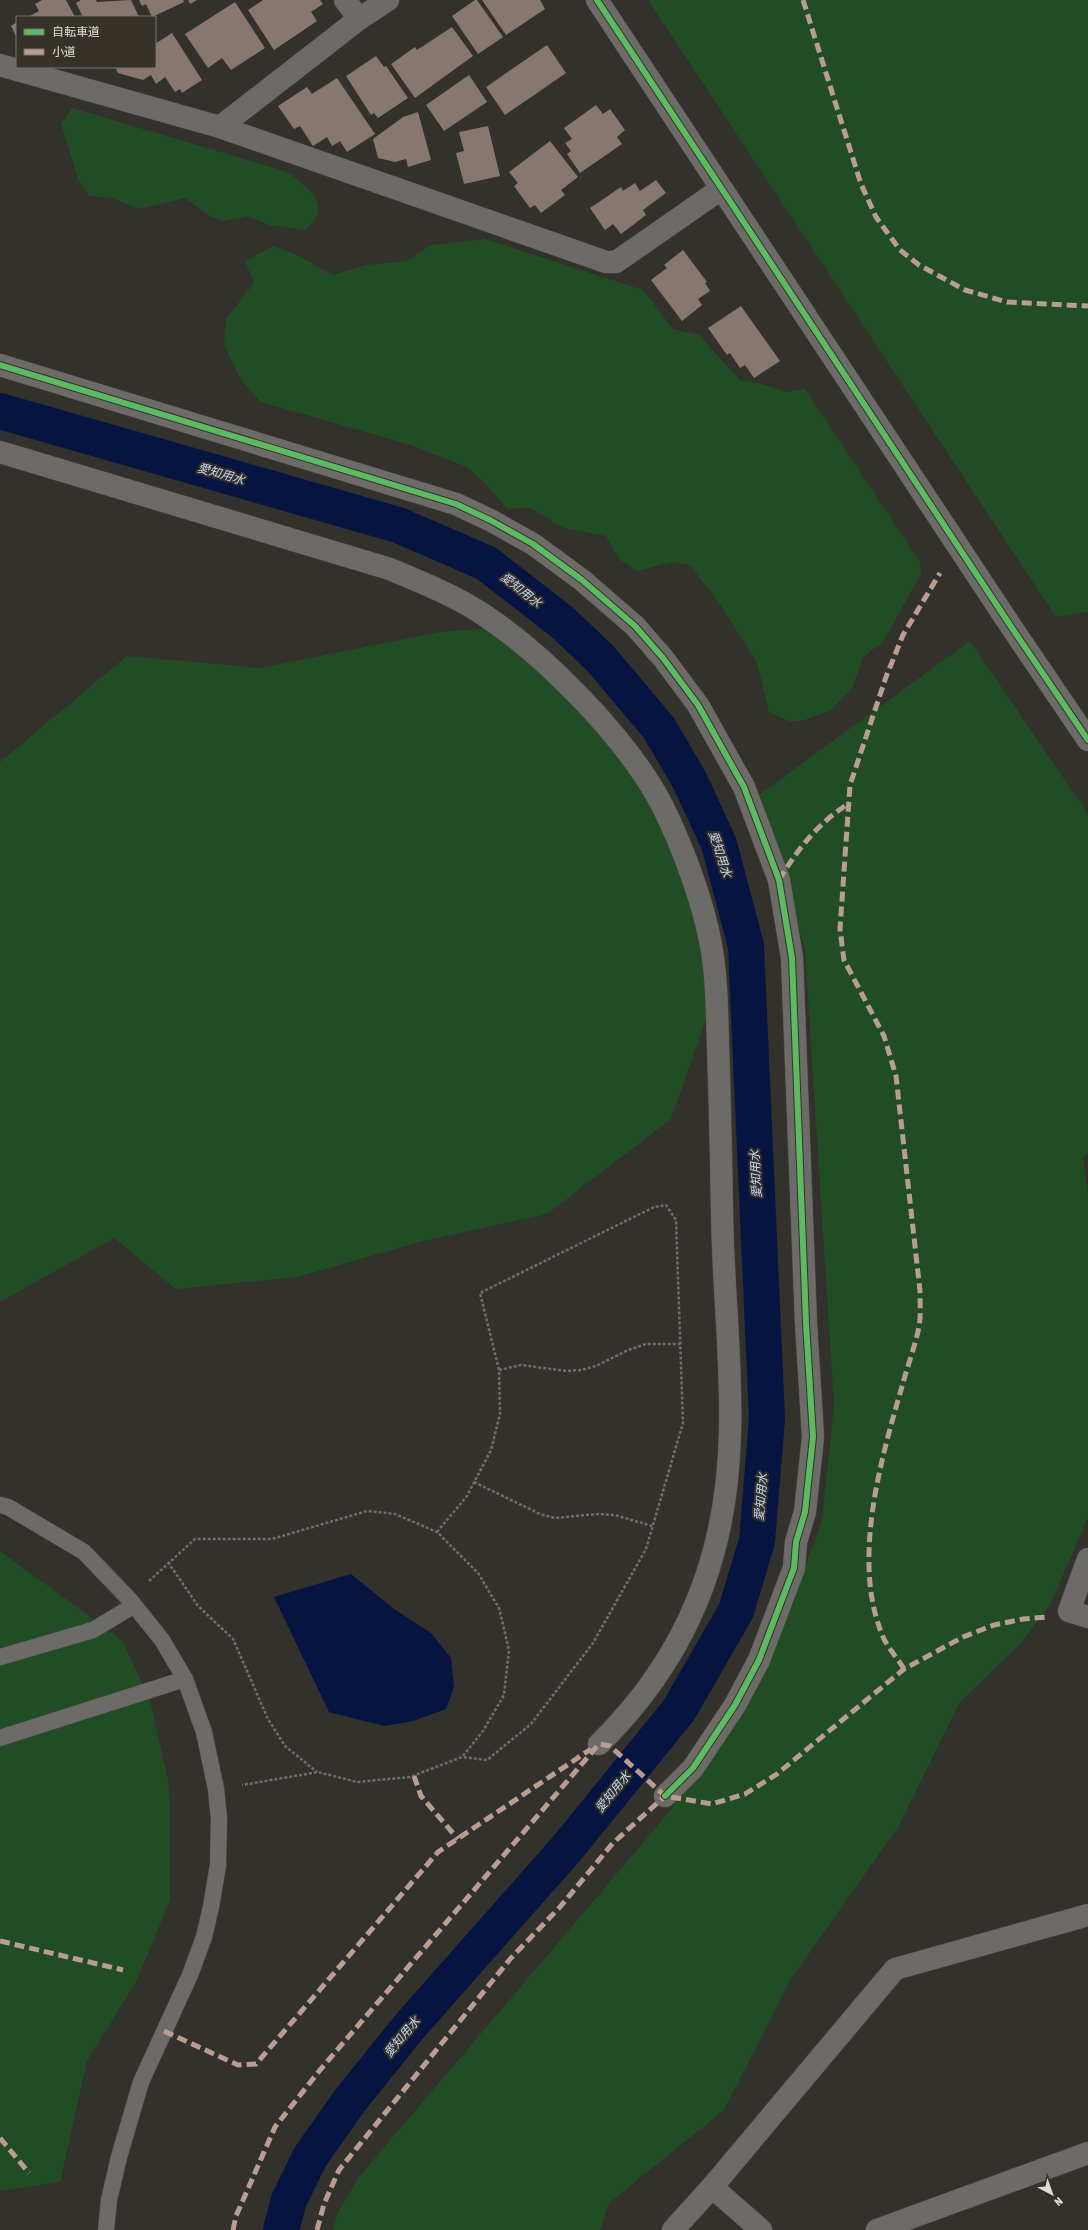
<svg xmlns="http://www.w3.org/2000/svg" width="1088" height="2230" font-family="'Asap Condensed','Noto Sans JP',sans-serif">
  <rect width="100%" height="100%" fill="#33312c"/>
  <g fill="#214d25">
    <path d="M648,0H1088V612L1056,617Z"/>
    <path d="M72,108L288,172C310,190 334,205 305,230L269,225L248,216L224,221L210,216L185,198L139,209L112,198L89,196L78,179L61,124Z"/>
    <path d="M485,239L643,290L673,329L699,335L740,380L759,383L787,392L805,389L920,562L921,574L883,642L863,657L853,687L830,711L801,721H789L769,712L757,663L724,610L690,565L672,562L637,571L619,559L606,536L564,528L530,508L507,509L487,485L467,467L411,445L261,402L241,380L224,345L226,319L254,283L245,261L274,246L299,256L333,275L366,265L406,261L431,245Z"/>
    <path d="M520,626L586,689L647,775L694,890L711,1005L671,1119L547,1214L427,1240L297,1277L176,1289L114,1238L0,1302V762L127,656L261,668L440,632Z"/>
    <path d="M970,641L1088,814V1154L1083,1157L1088,1194V1517L1050,1605L1020,1644L960,1702L898,1827L791,1979L724,2110L609,2203L600,2230H333L337,2214L359,2177L670,1811L769,1664L822,1521L834,1405L805,950L760,794Z"/>
    <path d="M0,1551L122,1640L150,1701L169,1784L170,1900L136,1982L87,2061L60,2182L0,2191Z"/>
  </g>
  <path fill="#051441" d="M351,1574L394,1609L431,1633L451,1658L454,1687L446,1709L413,1721L385,1726L329,1712L274,1597Z"/>
  <g fill="none" stroke-linecap="round" stroke-linejoin="round">
    <path stroke="#051441" stroke-width="36" d="M0,411L398,525L486,563L562,622L600,658L659,728L690,781L719,844L746,946L767,1419L757,1541L736,1611L679,1710L568,1847L409,2027L351,2099L310,2157L289,2200L281,2230"/>
  </g>
  <g fill="#87776f">
    <path d="M42,0H66L75,17H28L39,11L35,4Z"/>
    <path d="M81,0H96L97,2L131,0L139,17H83L76,3Z"/>
    <path d="M139,0H183L184,2L152,17L146,4L142,6Z"/>
    <path d="M188,0H197L190,4Z"/>
    <path d="M263,0H320L323,4L311,12L317,21L274,50L248,10Z"/>
    <path d="M475,0H477L503,37L478,54L452,16Z"/>
    <path d="M482,0H540L545,9L506,35Z"/>
    <path d="M235,2L265,48L231,70L222,58L208,68L185,34Z"/>
    <path d="M17,22V38L11,26Z"/>
    <path d="M452,27L473,56L415,98L391,64L415,47L417,50Z"/>
    <path d="M172,33L202,80L182,93L180,89L175,92L165,77L156,84L151,75L143,80L118,73L116,69L119,67H155V44Z"/>
    <path d="M547,45L566,73L505,115L486,87Z"/>
    <path d="M376,56L384,67L386,66L408,98L378,118L374,113L371,115L346,76Z"/>
    <path d="M469,75L487,102L444,131L426,105Z"/>
    <path d="M337,78L375,134L347,152L340,141L332,146L327,137L313,146L300,126L294,129L278,106L307,87L312,94Z"/>
    <path d="M596,105L603,114L610,109L625,130L617,137L622,144L580,173L567,154L571,151L565,143L572,139L564,128Z"/>
    <path d="M418,112L431,160L408,167L406,159L395,162L378,158L373,139L403,117Z"/>
    <path d="M488,126L500,176L464,184L456,153L464,151L459,132Z"/>
    <path d="M550,141L578,177L561,190L565,195L541,213L535,205L530,208L514,186L518,183L509,172Z"/>
    <path d="M656,180L666,193L643,210L646,215L621,234L613,224L605,230L590,208L621,187L623,191L635,183L640,191Z"/>
    <path d="M683,250L707,282L705,283L710,291L698,299L702,305L682,321L651,280L667,268L664,265Z"/>
    <path d="M741,306L780,361L754,378L745,365L740,368L730,353L727,355L708,328Z"/>
  </g>
  <g fill="none" stroke-linecap="round" stroke-linejoin="round">
    <defs>
      <g id="service">
        <path d="M0,1505L8,1507L84,1552L130,1600L162,1640L185,1679L204,1732L216,1789L219,1819L218,1865L211,1907L204,1937L190,1975L141,2082L119,2157L109,2200L106,2230"/>
        <path d="M0,1657L93,1630L133,1606"/>
        <path d="M0,1738L185,1679"/>
      </g>
      <g id="minor">
        <path d="M345,0L359,19"/>
        <path d="M0,65L220,127L606,262H616L721,189"/>
        <path d="M220,127L359,19L388,0"/>
        <path d="M0,365L456,504L490,520L533,544L582,580L635,626L663,658L698,705L744,787L779,880L792,958L806,1323L813,1437L805,1512L796,1542L794,1568L759,1660L735,1705L693,1768L665,1796"/>
        <path d="M0,452L390,569C421,582 453,595 481,613C544,654 627,738 662,805C682,845 703,901 711,945C717,978 717,1013 718,1047C720,1101 721,1155 722,1210C723,1325 745,1441 713,1554C693,1627 653,1691 599,1744"/>
        <path d="M1088,1559L1069,1611L1088,1617"/>
        <path d="M712,2187L761,2230"/>
        <path d="M673,2230L712,2187L895,1969L1088,1915"/>
        <path d="M877,2230L1088,2153"/>
      </g>
      <path id="tertiary" d="M597,0L1010,625L1088,740"/>
    </defs>
    <use href="#service" stroke="#52504b" stroke-width="17"/>
    <use href="#minor" stroke="#52504b" stroke-width="23"/>
    <use href="#tertiary" stroke="#52504b" stroke-width="23"/>
    <g stroke="#6f6e6b" stroke-width="2.5" stroke-dasharray="3 2" stroke-linecap="butt">
      <path d="M499,1370L521,1365L566,1371L581,1370L596,1366L628,1350L646,1344H680"/>
      <path d="M474,1482L540,1514L555,1518L598,1514L615,1515L652,1526"/>
      <path d="M437,1532L467,1496L491,1450L500,1414L499,1370L480,1293L654,1207L666,1205L676,1220L683,1423L646,1549L593,1643L531,1724L487,1760L462,1757"/>
      <path d="M168,1562L198,1606L233,1639L268,1719L285,1746L317,1772"/>
      <path d="M149,1581L195,1539H272L367,1511L395,1514L437,1532L478,1573L499,1608L509,1650L504,1695L483,1731L462,1757L410,1777L357,1782L318,1772L242,1785"/>
    </g>
    <use href="#service" stroke="#6d6b67" stroke-width="16"/>
    <use href="#minor" stroke="#6d6b67" stroke-width="22"/>
    <use href="#tertiary" stroke="#6d6b67" stroke-width="22"/>
    <g stroke="#b99d93" stroke-width="5" stroke-dasharray="10 5" stroke-linecap="butt">
      <path d="M803,0L861,184L876,217L900,250L919,265L965,290L1007,302L1088,306"/>
      <path d="M779,880C797,850 818,823 848,804"/>
      <path d="M904,1669C898,1659 889,1649 884,1639C850,1563 881,1459 903,1383C908,1365 915,1346 919,1327C921,1316 920,1303 920,1291L896,1076L884,1036L844,960L840,929L850,785L886,677L903,635L940,573"/>
      <path d="M414,1776L421,1796L458,1839"/>
      <path d="M0,1941L123,1970"/>
      <path d="M164,2031L238,2065L256,2064L438,1852L591,1749"/>
      <path d="M0,2138L29,2173"/>
      <path d="M233,2230L236,2216L275,2127L320,2070L599,1744L610,1746L665,1796L712,1804L745,1794L777,1774L904,1669L963,1637L994,1625L1023,1619L1048,1617"/>
      <path d="M317,2230L324,2204L339,2170L511,1958L560,1907L613,1843L665,1796"/>
    </g>
    <defs>
      <g id="cycleway">
        <path d="M597,0L1010,625L1088,740"/>
        <path d="M0,365L456,504L490,520L533,544L582,580L635,626L663,658L698,705L744,787L779,880L792,958L806,1323L813,1437L805,1512L796,1542L794,1568L759,1660L735,1705L693,1768L665,1796"/>
      </g>
    </defs>
    <use href="#cycleway" stroke="#363229" stroke-width="8"/>
    <use href="#cycleway" stroke="#5cba63" stroke-width="6"/>
  </g>
  <g text-anchor="middle" stroke-width="4" stroke-linejoin="round" paint-order="stroke">
    <g font-size="12" font-style="italic" fill="#c2d7f9" stroke="#363229">
      <text transform="translate(221 474) rotate(16)" y="4">愛知用水</text>
      <text transform="translate(521 590) rotate(38)" y="4">愛知用水</text>
      <text transform="translate(720 854) rotate(72)" y="4">愛知用水</text>
      <text transform="translate(756 1174) rotate(-93)" y="4">愛知用水</text>
      <text transform="translate(761 1497) rotate(-85)" y="4">愛知用水</text>
      <text transform="translate(613 1792) rotate(-51)" y="4">愛知用水</text>
      <text transform="translate(402 2037) rotate(-50)" y="4">愛知用水</text>
    </g>
  </g>
  <rect x="16" y="16" width="140" height="52" fill="#363229" stroke="#7a766f"/>
  <rect x="24" y="29" width="20" height="6" fill="#5cba63" stroke="#7a766f"/>
  <text x="52" y="36" font-size="12" fill="#e0ddd7">自転車道</text>
  <rect x="24" y="49" width="20" height="6" fill="#b99d93" stroke="#7a766f"/>
  <text x="52" y="56" font-size="12" fill="#e0ddd7">小道</text>
  <g transform="translate(1052 2194) rotate(139)" stroke="#363229" stroke-width="3" paint-order="stroke">
  <path d="M0-3L7 15L0 10L-7 15Z" fill="#e0ddd7"/>
  <text y="-6" font-size="11" font-weight="bold" text-anchor="middle" fill="#e0ddd7">N</text>
  </g>
</svg>
